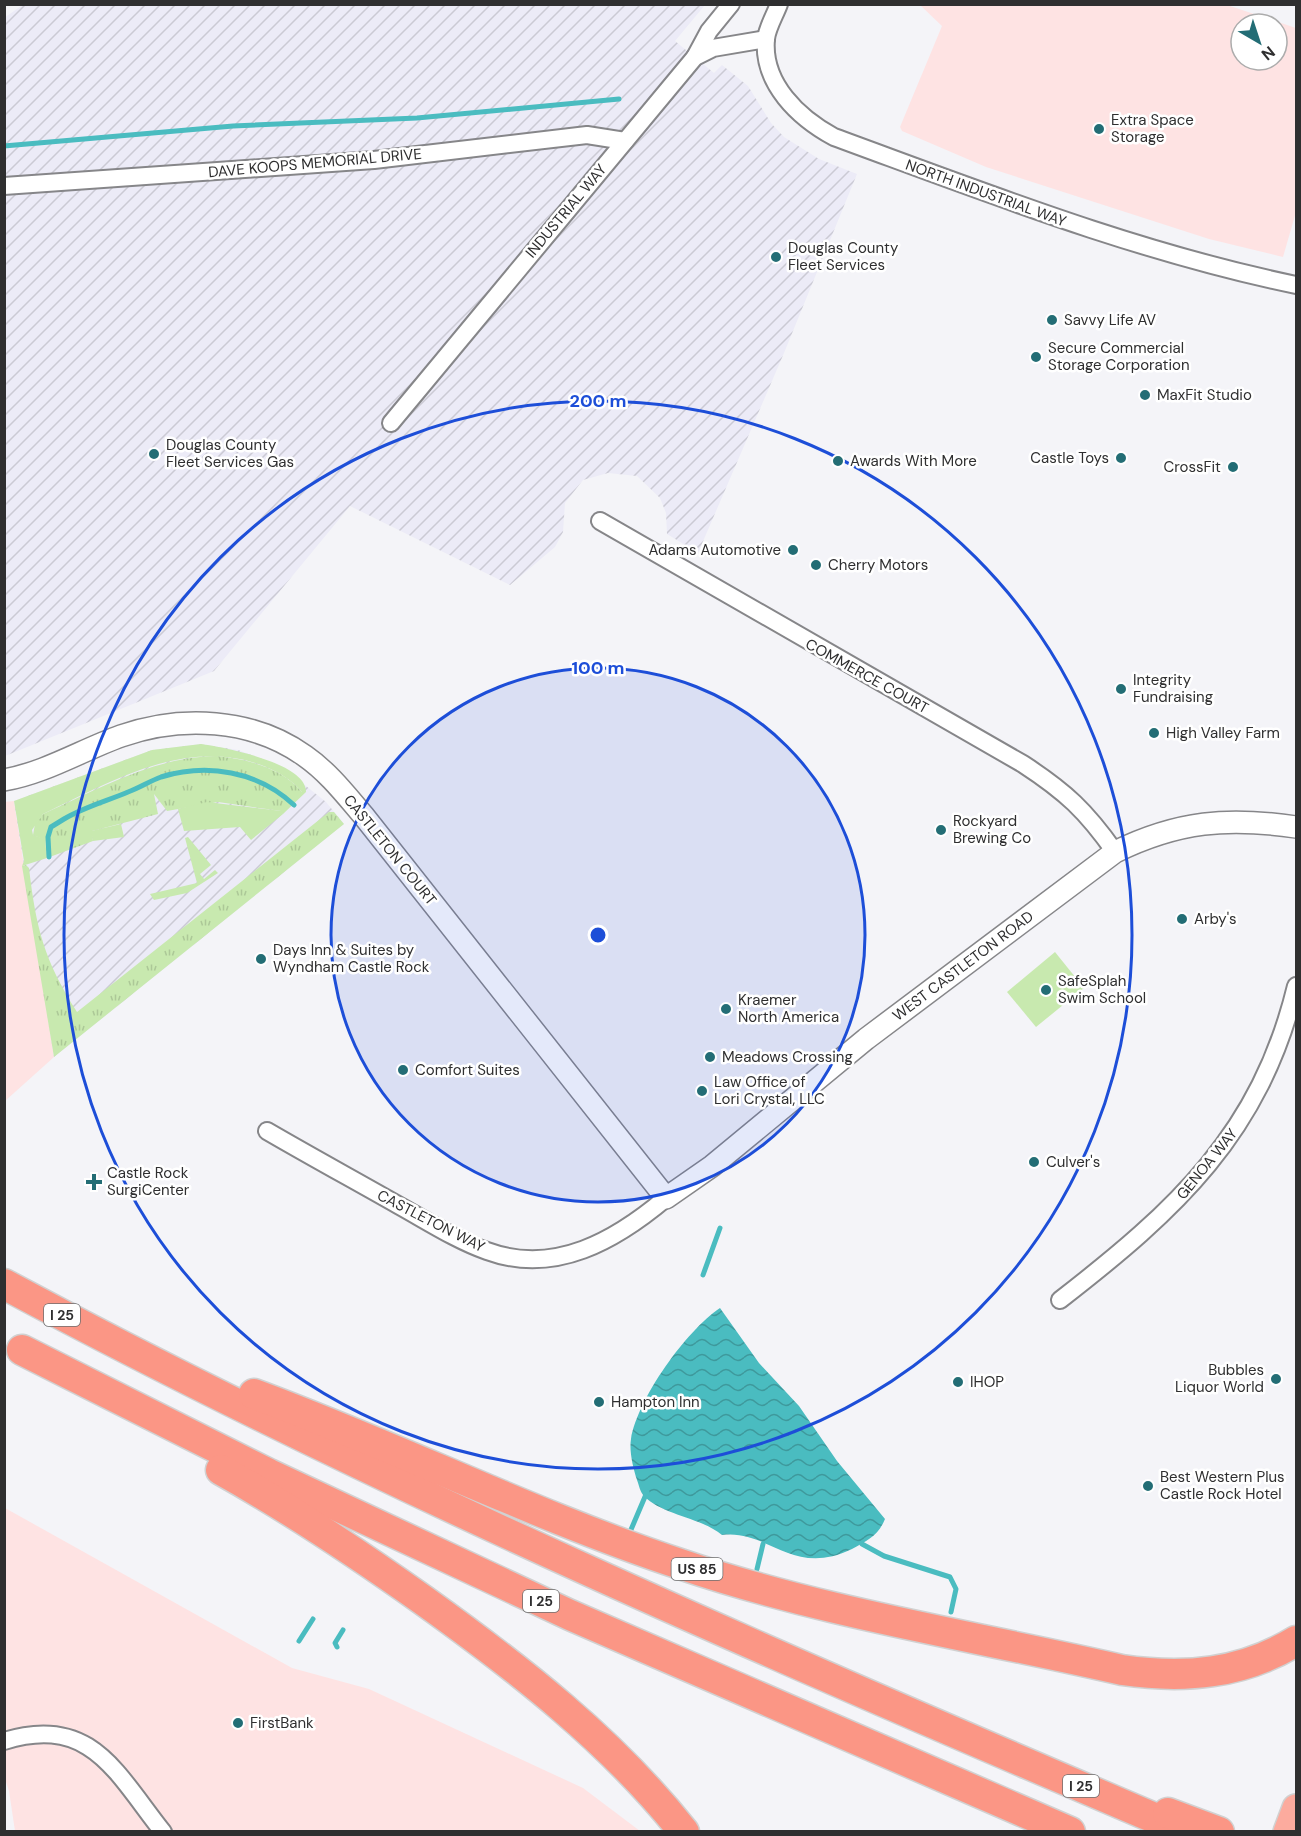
<svg xmlns="http://www.w3.org/2000/svg" width="1301" height="1836" font-family="'DM Sans',sans-serif">
  <defs>
    <pattern id="industrial-furrows" width="10" height="10" patternUnits="userSpaceOnUse" patternTransform="scale(1.5)"><rect width="10" height="10" fill="#ecebf7"/><path d="M-1 1l2-2M0 10L10 0M9 11l2-2" fill="none" stroke="#cbcad4"/></pattern>
    <pattern id="grass-tufts" width="24" height="20" patternUnits="userSpaceOnUse" patternTransform="scale(1.5)"><rect width="24" height="20" fill="#c8e9af"/><path d="M3 7l-1-3M5 7V3M7 7l1-3M15 17l-1-3M17 17v-4M19 17l1-3" fill="none" stroke="#acc897"/></pattern>
    <pattern id="water-waves" width="16" height="10" patternUnits="userSpaceOnUse" patternTransform="scale(1.5)"><rect width="16" height="10" fill="#4abcc0"/><path d="M0 5q4-4 8 0t8 0" fill="none" stroke="#3e999c"/></pattern>
  </defs>
  <rect width="100%" height="100%" fill="#f4f4f8"/>
  <g fill="#fee3e3" fill-rule="evenodd">
    <path d="M920,5H1227L1296,28V212L1283,257L1209,239L986,167L902,131L900,127L942,26ZM1241,24H1277V60H1241Z"/>
    <path d="M14,801L54,1057L5,1101L4,802Z"/>
    <path d="M5,1508L292,1668L369,1689L583,1788L640,1831H15L9,1791L5,1779Z"/>
  </g>
  <g fill="url(#industrial-furrows)">
    <path d="M24,4L705,5L675,41L714,73L722,65L748,86L771,123L784,137L819,159L857,174L784,353L698,553L667,534L666,513L660,498L637,476L608,473L583,480L565,503L563,532L555,547L510,585L350,506L214,671L5,756L4,18Z"/>
    <path d="M201,744L238,750L281,766L326,802L344,824L54,1057L14,801L152,750Z"/>
  </g>
  <g fill="url(#grass-tufts)">
    <path d="M216,756C247,759 281,767 302,792H306L283,814L281,811L218,802L167,811L154,794L158,814L92,831L93,841L47,858L45,840L33,835L35,824L43,814C99,789 153,757 216,756Z"/>
    <path d="M329,812H334L344,824L54,1057L22,866L26,865L29,868C36,928 44,960 77,1012Z"/>
  </g>
  <g fill="#c8e9af">
    <path d="M201,744C223,747 307,763 306,792H302C291,779 277,771 261,765C186,737 110,782 43,814L32,830L33,835L45,839L47,858L22,866L24,861L14,801L152,750Z"/>
    <path d="M207,802L282,811L283,814L251,840L240,827L184,831L178,809Z"/>
    <path d="M121,824L124,837L93,841L91,831Z"/>
    <path d="M188,837L211,865L200,874L204,879L215,870L218,873L187,893L154,900L150,894L197,883L185,838Z"/>
    <path d="M1055,952L1084,988L1036,1027L1007,992Z"/>
  </g>
  <path fill="url(#water-waves)" d="M720,1308L759,1363L799,1406L837,1461L885,1519C878,1536 868,1540 852,1549C792,1578 769,1529 722,1535C700,1517 662,1515 644,1496C640,1492 639,1485 637,1480C633,1468 629,1451 631,1439C638,1398 686,1331 720,1308Z"/>
  <g fill="none" stroke-linecap="round" stroke-linejoin="round">
    <g stroke="#4abcc0" stroke-width="5">
      <path d="M4,146L233,126L417,118L619,99"/>
      <path d="M49,857L48,837L51,827L64,819C84,807 107,801 128,792C139,788 150,781 161,777C207,763 258,771 294,805"/>
      <path d="M703,1275L720,1228"/>
      <path d="M630,1532L647,1492"/>
      <path d="M862,1544L884,1556L950,1577L956,1589L951,1612"/>
      <path d="M757,1569L763,1544"/>
      <path d="M299,1641L313,1619"/>
      <path d="M337,1647L335,1643L343,1630"/>
    </g>
    <defs>
      <g id="minor">
        <path d="M779,4C775,15 767,28 766,39C762,84 799,118 834,137C987,193 1137,252 1296,285"/>
        <path d="M695,57L709,31L731,4"/>
        <path d="M4,186L374,160L587,135L625,141"/>
        <path d="M391,423L695,57L713,48L766,39"/>
        <path d="M600,521L1023,764C1066,792 1086,811 1115,852"/>
        <path d="M267,1131C310,1156 354,1180 398,1205C427,1221 456,1240 487,1251C555,1276 616,1240 666,1198"/>
        <path d="M1060,1300C1176,1210 1260,1134 1296,986"/>
        <path d="M4,1741C91,1714 116,1773 163,1832"/>
      </g>
      <path id="tertiary" d="M4,780C45,773 82,750 121,736C181,715 252,718 305,756C328,772 345,794 363,815L666,1198L712,1166L866,1039L1115,852C1178,821 1228,817 1296,827"/>
      <path id="trunk" d="M1287,1832L1296,1808"/>
      <g id="motorway">
        <path d="M4,1284C388,1490 787,1661 1187,1832"/>
        <path d="M22,1350L269,1474L570,1615L1070,1832"/>
        <path d="M254,1394C398,1447 535,1516 680,1564C824,1613 975,1636 1122,1670C1185,1679 1242,1674 1296,1641"/>
        <path d="M221,1470C291,1509 358,1554 423,1600C518,1668 611,1740 684,1832"/>
        <path d="M1168,1813L1219,1832"/>
      </g>
    </defs>
    <use href="#minor" stroke="#868689" stroke-width="20"/>
    <use href="#tertiary" stroke="#868689" stroke-width="24"/>
    <use href="#trunk" stroke="#d1d1d1" stroke-width="30"/>
    <use href="#motorway" stroke="#d1d1d1" stroke-width="33"/>
    <use href="#minor" stroke="#fff" stroke-width="16"/>
    <use href="#tertiary" stroke="#fff" stroke-width="21"/>
    <use href="#trunk" stroke="#fcab9e" stroke-width="27"/>
    <use href="#motorway" stroke="#fb9685" stroke-width="30"/>
  </g>
  <circle cx="598" cy="935" r="267" fill="#1d4ed8" fill-opacity=".12"/>
  <g fill="none" stroke="#1d4ed8" stroke-width="3">
    <circle cx="598" cy="935" r="267"/>
    <circle cx="598" cy="935" r="534"/>
  </g>
  <g fill="#236d75" stroke="#fff" stroke-width="2">
    <circle cx="1099" cy="129" r="6"/>
    <circle cx="776" cy="257" r="6"/>
    <circle cx="1052" cy="320" r="6"/>
    <circle cx="1036" cy="357" r="6"/>
    <circle cx="1145" cy="395" r="6"/>
    <circle cx="154" cy="454" r="6"/>
    <circle cx="1121" cy="458" r="6"/>
    <circle cx="838" cy="461" r="6"/>
    <circle cx="1233" cy="467" r="6"/>
    <circle cx="793" cy="550" r="6"/>
    <circle cx="816" cy="565" r="6"/>
    <circle cx="1121" cy="689" r="6"/>
    <circle cx="1154" cy="733" r="6"/>
    <circle cx="941" cy="830" r="6"/>
    <circle cx="1182" cy="919" r="6"/>
    <circle cx="261" cy="959" r="6"/>
    <circle cx="1046" cy="990" r="6"/>
    <circle cx="726" cy="1009" r="6"/>
    <circle cx="710" cy="1057" r="6"/>
    <circle cx="403" cy="1070" r="6"/>
    <circle cx="702" cy="1091" r="6"/>
    <circle cx="1034" cy="1162" r="6"/>
    <path d="M91 1173h6v6h6v6h-6v6h-6v-6h-6v-6h6z"/>
    <circle cx="1276" cy="1379" r="6"/>
    <circle cx="958" cy="1382" r="6"/>
    <circle cx="599" cy="1402" r="6"/>
    <circle cx="1148" cy="1486" r="6"/>
    <circle cx="238" cy="1723" r="6"/>
  </g>
  <g text-anchor="middle" stroke-width="5" stroke-linejoin="round" paint-order="stroke">
    <g fill="#fff" stroke="#6d6d6e" stroke-width="1.5">
      <rect x="44" y="1304" width="36" height="22" rx="4.5"/>
      <rect x="671.5" y="1558" width="51" height="22" rx="4.5"/>
      <rect x="523" y="1590" width="36" height="22" rx="4.5"/>
      <rect x="1063" y="1775" width="36" height="22" rx="4.5"/>
    </g>
    <g font-size="14" font-weight="bold" fill="#2f2f30">
      <text x="62" y="1320">I 25</text>
      <text x="697" y="1574">US 85</text>
      <text x="541" y="1606">I 25</text>
      <text x="1081" y="1791">I 25</text>
    </g>
    <g font-size="15" fill="#2f2f30" stroke="#fff" text-anchor="start">
      <text x="1111" y="125">Extra Space<tspan x="1111" dy="17">Storage</tspan></text>
      <text x="788" y="253">Douglas County<tspan x="788" dy="17">Fleet Services</tspan></text>
      <text x="1064" y="325">Savvy Life AV</text>
      <text x="1048" y="353">Secure Commercial<tspan x="1048" dy="17">Storage Corporation</tspan></text>
      <text x="1157" y="400">MaxFit Studio</text>
      <text x="166" y="450">Douglas County<tspan x="166" dy="17">Fleet Services Gas</tspan></text>
      <text x="1109" y="463" text-anchor="end">Castle Toys</text>
      <text x="850" y="466">Awards With More</text>
      <text x="1221" y="472" text-anchor="end">CrossFit</text>
      <text x="781" y="555" text-anchor="end">Adams Automotive</text>
      <text x="828" y="570">Cherry Motors</text>
      <text x="1133" y="685">Integrity<tspan x="1133" dy="17">Fundraising</tspan></text>
      <text x="1166" y="738">High Valley Farm</text>
      <text x="953" y="826">Rockyard<tspan x="953" dy="17">Brewing Co</tspan></text>
      <text x="1194" y="924">Arby's</text>
      <text x="273" y="955">Days Inn &amp; Suites by<tspan x="273" dy="17">Wyndham Castle Rock</tspan></text>
      <text x="1058" y="986">SafeSplah<tspan x="1058" dy="17">Swim School</tspan></text>
      <text x="738" y="1005">Kraemer<tspan x="738" dy="17">North America</tspan></text>
      <text x="722" y="1062">Meadows Crossing</text>
      <text x="415" y="1075">Comfort Suites</text>
      <text x="714" y="1087">Law Office of<tspan x="714" dy="17">Lori Crystal, LLC</tspan></text>
      <text x="1046" y="1167">Culver's</text>
      <text x="107" y="1178">Castle Rock<tspan x="107" dy="17">SurgiCenter</tspan></text>
      <text x="1264" y="1375" text-anchor="end">Bubbles<tspan x="1264" dy="17">Liquor World</tspan></text>
      <text x="970" y="1387">IHOP</text>
      <text x="611" y="1407">Hampton Inn</text>
      <text x="1160" y="1482">Best Western Plus<tspan x="1160" dy="17">Castle Rock Hotel</tspan></text>
      <text x="250" y="1728">FirstBank</text>
    </g>
    <g font-size="15" fill="#2f2f30" stroke="#fff">
      <text transform="translate(315 163) rotate(-5)" y="5">DAVE KOOPS MEMORIAL DRIVE</text>
      <text transform="translate(986 193) rotate(20)" y="5">NORTH INDUSTRIAL WAY</text>
      <text transform="translate(566 211) rotate(-50)" y="5">INDUSTRIAL WAY</text>
      <text transform="translate(867 676) rotate(29)" y="5">COMMERCE COURT</text>
      <text transform="translate(390 850) rotate(51)" y="5">CASTLETON COURT</text>
      <text transform="translate(963 966) rotate(-37)" y="5">WEST CASTLETON ROAD</text>
      <text transform="translate(1207 1164) rotate(-51)" y="5">GENOA WAY</text>
      <text transform="translate(431 1221) rotate(27)" y="5">CASTLETON WAY</text>
    </g>
  </g>
  <circle cx="598" cy="935" r="9" fill="#1d4ed8" stroke="#fff" stroke-width="3"/>
  <g font-size="18" text-anchor="middle" font-weight="bold" fill="#1d4ed8" stroke="#fff" stroke-width="5" stroke-linejoin="round" paint-order="stroke">
    <text x="598" y="407">200 m</text>
    <text x="598" y="674">100 m</text>
  </g>
  <rect width="1301" height="1836" fill="none" stroke="#2f2f30" stroke-width="12"/>
  <g transform="translate(1259 42) rotate(141)"><circle r="28" fill="#ffffff" stroke="#acacac" stroke-width="1.5"/>
  <path d="M0-4.5L10 22L0 15L-10 22Z" fill="#236d75"/>
  <text y="-9" font-size="16" font-weight="bold" text-anchor="middle" fill="#2f2f30">N</text>
  </g>
</svg>
